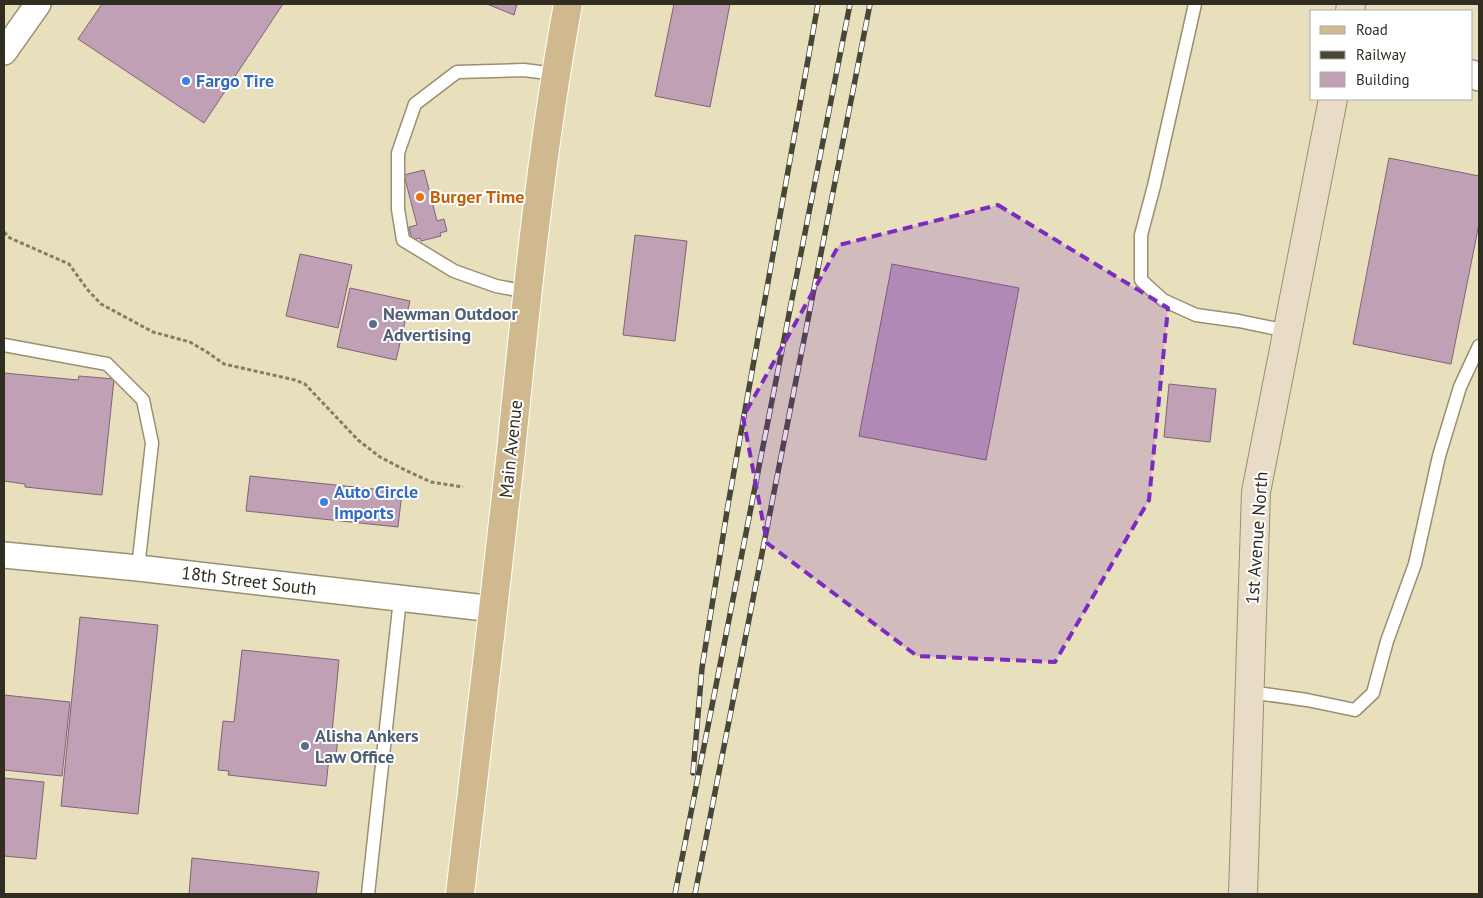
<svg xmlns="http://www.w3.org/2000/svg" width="1483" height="898" font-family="'PT Sans',sans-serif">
  <rect width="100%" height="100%" fill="#e8dfbd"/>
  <g fill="#bfa0b5" stroke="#806376">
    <path d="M102,4H283L204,123L78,39Z"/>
    <path d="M487,4H517L514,15Z"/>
    <path d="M674,4H730L710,107L655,96Z"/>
    <path d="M1389,158L1479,176V224L1451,364L1353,344Z"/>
    <path d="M424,170L437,221L444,219L447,231L440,233L441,236L421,241L420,238L412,240L409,227L417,225L404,175Z"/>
    <path d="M635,235L687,241L675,341L623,335Z"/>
    <path d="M300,254L352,265L338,328L286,316Z"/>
    <path d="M892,264L1019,288L986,460L859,436Z"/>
    <path d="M350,288L410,301L396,360L337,347Z"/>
    <path d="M4,373L78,380L79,376L114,379L102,495L25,487V484L4,481Z"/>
    <path d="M1169,384L1216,389L1210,442L1164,437Z"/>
    <path d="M250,476L402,492L398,527L246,511Z"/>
    <path d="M80,617L158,625L138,814L61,806Z"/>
    <path d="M242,650L339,660L332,733L338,734L336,759L329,758L326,786L228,775L229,771L218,770L223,721L234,722Z"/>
    <path d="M4,695L70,702L62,776L4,770Z"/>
    <path d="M4,778L44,782L36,859L4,856Z"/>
    <path d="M192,858L319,872L316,894H189Z"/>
  </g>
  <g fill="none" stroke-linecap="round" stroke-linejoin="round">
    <defs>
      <g id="lane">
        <path d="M1195,4L1154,186L1141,235V280L1163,300L1196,315L1239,321L1287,331"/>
        <path d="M528,292L496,286L454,271L403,240L398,209V153L415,104L457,72L524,70L555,74"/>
        <path d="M4,345L107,364L143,400L152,443L138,568"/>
        <path d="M1250,692L1307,700L1355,710L1373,693L1387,641L1415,564L1439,456L1460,387L1479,346"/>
        <path d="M368,894L400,599"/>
      </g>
      <g id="street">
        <path d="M4,52L38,4"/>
        <path d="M1472,73L1479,78"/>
        <path d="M4,555L138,568L494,609"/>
      </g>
      <g id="secondary">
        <path d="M1350,11L1351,4"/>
        <path d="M1243,894L1256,492L1333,99"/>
      </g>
      <path id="primary" d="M460,894C477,746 495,599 511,451C526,302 541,151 568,4"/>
    </defs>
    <use href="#lane" stroke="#989070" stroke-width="15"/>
    <use href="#street" stroke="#989070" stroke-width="28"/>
    <use href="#secondary" stroke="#989070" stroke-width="30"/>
    <use href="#primary" stroke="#fff" stroke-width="30"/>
    <path stroke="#847e67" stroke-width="3" stroke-dasharray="4 2.5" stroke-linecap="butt" d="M4,232L10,238L69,264L87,289L101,304L153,332L190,342L207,352L224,364L295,380L305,384L358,440L380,457L405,470L431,482L463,487"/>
    <use href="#lane" stroke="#fff" stroke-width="12"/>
    <use href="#street" stroke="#fff" stroke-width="25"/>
    <use href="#secondary" stroke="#e8dcc7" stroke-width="28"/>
    <use href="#primary" stroke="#d0b98e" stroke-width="28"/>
    <defs>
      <g id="rail">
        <path d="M693,773L702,668L728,505L818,4"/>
        <path d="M675,894L850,4"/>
        <path d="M695,894L870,4"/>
      </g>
    </defs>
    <use href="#rail" stroke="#4a4636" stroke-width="5.5"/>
    <use href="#rail" stroke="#fff" stroke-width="4" stroke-dasharray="11" stroke-linecap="butt"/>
  </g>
  <path fill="#7b2cbf" fill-opacity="0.2" stroke="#7b2cbf" stroke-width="4" stroke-dasharray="10 6" stroke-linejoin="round" d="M998,205L1168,308L1149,500L1055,662L917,656L767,543L743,417L839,245Z"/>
  <g fill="#3f7fe0" stroke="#fff" stroke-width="2">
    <circle cx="186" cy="81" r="5"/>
    <circle cx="324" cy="502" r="5"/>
  </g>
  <circle fill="#e8710a" stroke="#fff" stroke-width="2" cx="420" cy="197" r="5"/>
  <g fill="#5c6f8a" stroke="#fff" stroke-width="2">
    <circle cx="373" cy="324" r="5"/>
    <circle cx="305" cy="746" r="5"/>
  </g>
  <g text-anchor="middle" stroke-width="4" stroke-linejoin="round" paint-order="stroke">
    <g font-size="18" font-weight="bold" fill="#366cbe" stroke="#fff" text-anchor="start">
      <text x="196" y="87">Fargo Tire</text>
      <text x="334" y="498">Auto Circle<tspan x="334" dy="21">Imports</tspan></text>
    </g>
    <g font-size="18" font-weight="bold" fill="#c56008" stroke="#fff" text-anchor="start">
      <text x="430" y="203">Burger Time</text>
    </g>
    <g font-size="18" font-weight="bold" fill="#4e5e75" stroke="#fff" text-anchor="start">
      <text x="383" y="320">Newman Outdoor<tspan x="383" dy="21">Advertising</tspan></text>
      <text x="315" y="742">Alisha Ankers<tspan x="315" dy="21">Law Office</tspan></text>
    </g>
    <g font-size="18" fill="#312e21" stroke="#fff">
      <text transform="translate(511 449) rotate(-84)" y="6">Main Avenue</text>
      <text transform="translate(1257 538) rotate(-86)" y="6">1st Avenue North</text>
      <text transform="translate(249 581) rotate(7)" y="6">18th Street South</text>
    </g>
  </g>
  <rect width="1483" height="898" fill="none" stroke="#312e21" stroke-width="10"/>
  <rect x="1310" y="10" width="162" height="90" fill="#ffffff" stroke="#adaba6"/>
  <rect x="1320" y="26" width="25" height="8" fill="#d0b98e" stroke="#adaba6"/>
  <text x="1356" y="35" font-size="15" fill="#312e21">Road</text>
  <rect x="1320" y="51" width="25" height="8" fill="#4a4636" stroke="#adaba6"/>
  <text x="1356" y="60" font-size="15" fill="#312e21">Railway</text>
  <rect x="1320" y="72" width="25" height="15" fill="#bfa0b5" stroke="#adaba6"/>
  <text x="1356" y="85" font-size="15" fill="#312e21">Building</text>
</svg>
